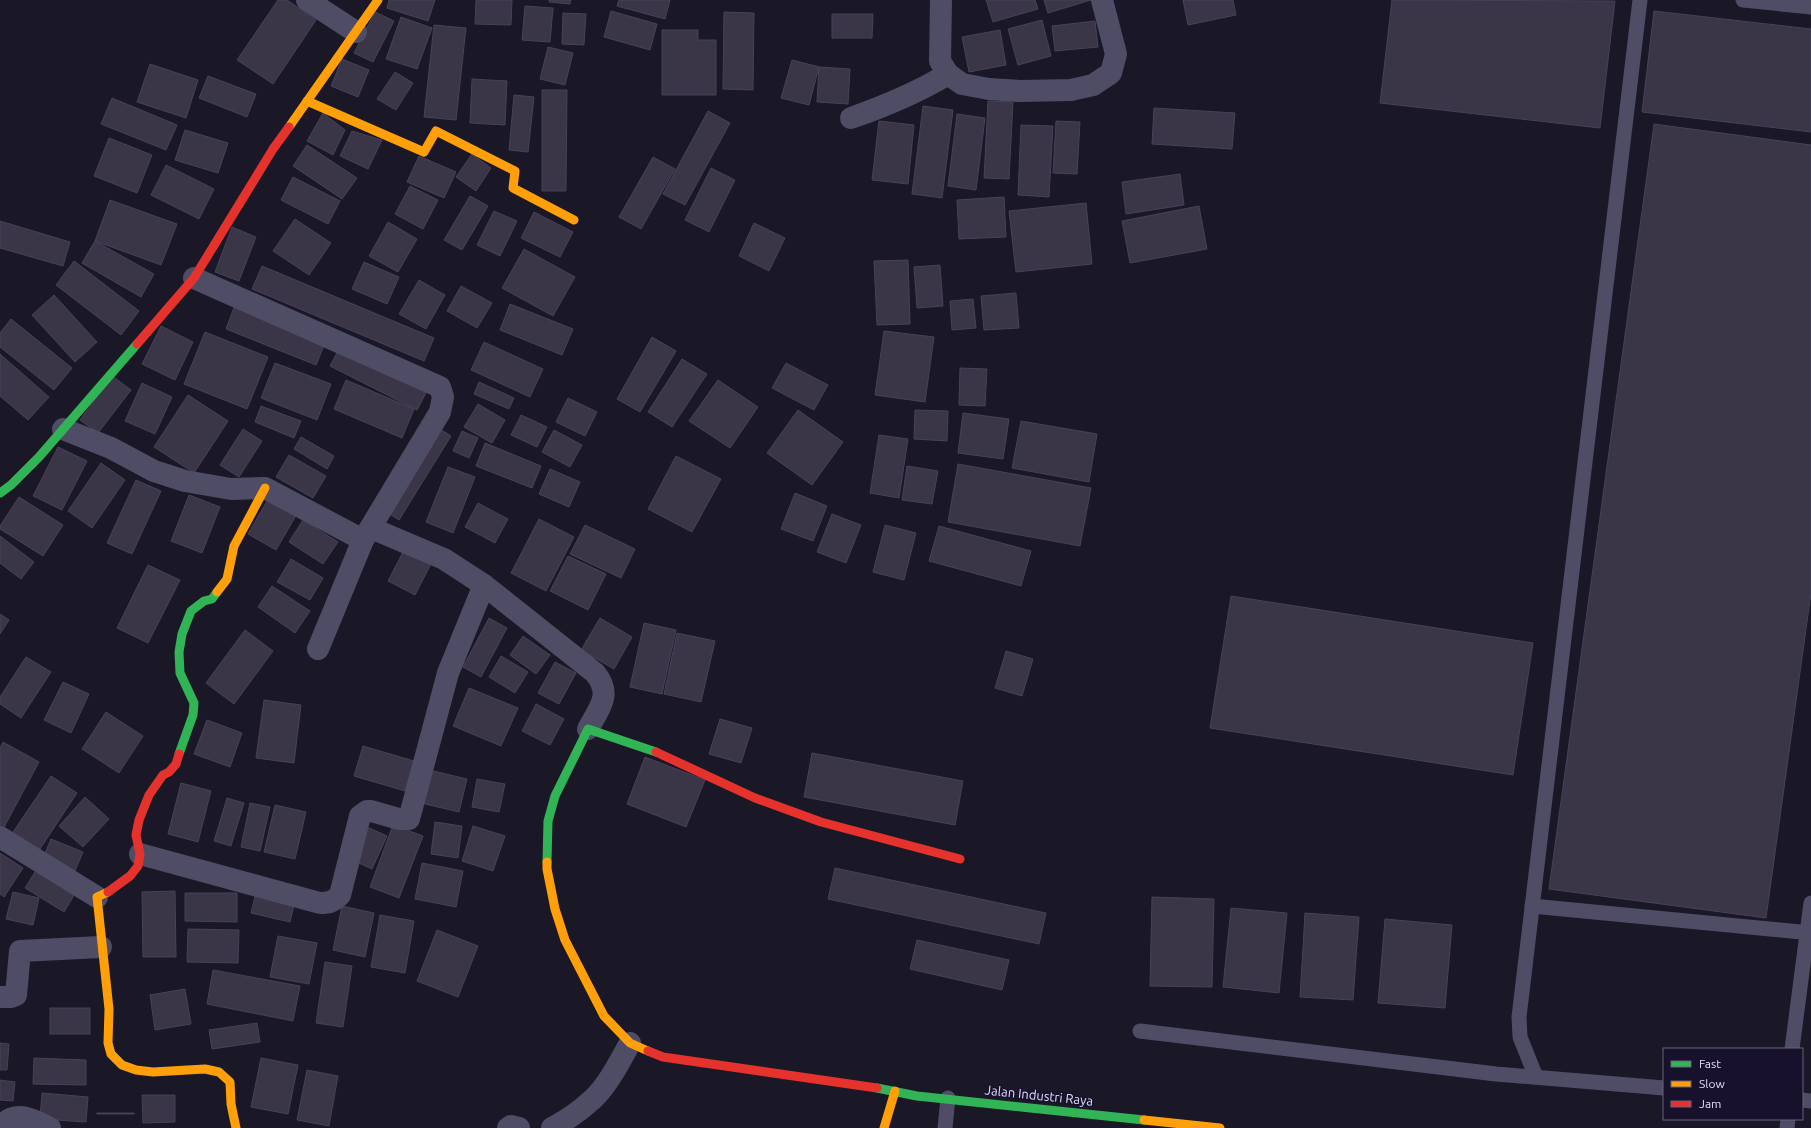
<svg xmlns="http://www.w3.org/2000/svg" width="1811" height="1128" font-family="Ubuntu,sans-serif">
  <rect width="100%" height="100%" fill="#1a1726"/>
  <g fill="#3a3647" stroke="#474258">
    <path d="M278,0H287L316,20L273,84L237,60Z"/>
    <path d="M389,0H435L428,21L387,8Z"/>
    <path d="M476,0H512L511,25L475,24Z"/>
    <path d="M549,0H571L570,4L549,2Z"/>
    <path d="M619,0H670L665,19L617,6Z"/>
    <path d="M986,0H1035L1038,9L993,22Z"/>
    <path d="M1044,0H1091L1048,13Z"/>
    <path d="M1183,0H1233L1236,15L1188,25Z"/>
    <path d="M1392,0L1615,1L1600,128L1380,103Z"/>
    <path d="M525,6L553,8L550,42L522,40Z"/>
    <path d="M611,11L657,24L650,50L604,37Z"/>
    <path d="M1654,11L1811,29V132L1642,112Z"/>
    <path d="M375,12L394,21L373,62L354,53Z"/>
    <path d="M724,12L754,13L753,90L723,89Z"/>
    <path d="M563,13L586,14L584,45L562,44Z"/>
    <path d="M832,14H873L872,38H832Z"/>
    <path d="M401,17L432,28L417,69L386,59Z"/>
    <path d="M1042,20L1051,56L1018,65L1008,29Z"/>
    <path d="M1095,21L1098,47L1055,51L1052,26Z"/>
    <path d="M434,25L466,28L456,120L424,117Z"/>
    <path d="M662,30H698V40H716V95H662Z"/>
    <path d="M1000,30L1006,65L969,72L962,37Z"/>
    <path d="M548,47L573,53L565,85L540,79Z"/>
    <path d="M342,59L369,70L358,97L331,86Z"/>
    <path d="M792,60L819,67L809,105L781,98Z"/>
    <path d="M150,64L198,80L186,118L137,102Z"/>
    <path d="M819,67L850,69L848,104L817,102Z"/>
    <path d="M395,72L413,83L396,110L377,99Z"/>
    <path d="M208,76L256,94L247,117L199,98Z"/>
    <path d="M472,79L507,81L505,125L470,123Z"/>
    <path d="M542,90H567L566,191H542Z"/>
    <path d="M514,95L534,97L528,152L509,150Z"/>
    <path d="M112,98L177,125L166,150L101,124Z"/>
    <path d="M988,101L1013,102L1009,179L984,178Z"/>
    <path d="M923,106L953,110L942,198L912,194Z"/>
    <path d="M1154,108L1235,113L1232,149L1152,144Z"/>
    <path d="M708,111L730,123L685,205L663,194Z"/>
    <path d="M323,113L345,130L333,155L307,141Z"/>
    <path d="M957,114L985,118L976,190L948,186Z"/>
    <path d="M879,121L914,125L908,184L872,180Z"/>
    <path d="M1056,121L1080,122L1077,174L1053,173Z"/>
    <path d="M1654,124L1811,145V593L1766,918L1549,889Z"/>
    <path d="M1021,125L1053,126L1049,197L1018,195Z"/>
    <path d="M185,130L228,143L218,173L175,160Z"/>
    <path d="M352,131L382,140L368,169L340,156Z"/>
    <path d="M109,138L152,155L137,193L94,176Z"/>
    <path d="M307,145L357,178L342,199L293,166Z"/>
    <path d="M472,154L491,168L476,191L456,177Z"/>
    <path d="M419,156L456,172L444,198L407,182Z"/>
    <path d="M653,157L675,169L641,229L619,217Z"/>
    <path d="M166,165L214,189L199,219L151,195Z"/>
    <path d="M711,168L735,180L709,232L685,220Z"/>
    <path d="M1180,174L1184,205L1126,214L1122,182Z"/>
    <path d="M293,177L340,201L328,224L281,200Z"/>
    <path d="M410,186L438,200L423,229L395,214Z"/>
    <path d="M470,196L488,206L462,250L444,240Z"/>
    <path d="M1004,197L1006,237L959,239L957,200Z"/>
    <path d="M110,200L177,224L161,265L95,241Z"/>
    <path d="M1086,203L1092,264L1016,272L1009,211Z"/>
    <path d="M1199,206L1207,249L1130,263L1122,221Z"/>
    <path d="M494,211L517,221L500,256L477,245Z"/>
    <path d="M534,212L573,232L560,257L521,238Z"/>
    <path d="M295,219L331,243L309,275L273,251Z"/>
    <path d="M0,221L70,242L63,266L0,248Z"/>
    <path d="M388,222L417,239L398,272L369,256Z"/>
    <path d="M754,223L785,238L769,271L739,256Z"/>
    <path d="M232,227L256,237L239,281L215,272Z"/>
    <path d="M95,241L154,274L141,297L82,263Z"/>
    <path d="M524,249L575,277L553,316L502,288Z"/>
    <path d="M908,260L910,324L877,325L874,261Z"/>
    <path d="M74,261L139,311L121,335L56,285Z"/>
    <path d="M364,262L399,277L387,304L352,289Z"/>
    <path d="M940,265L943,306L917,308L914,267Z"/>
    <path d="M262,266L434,338L424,361L252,289Z"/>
    <path d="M419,280L445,295L426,329L399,314Z"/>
    <path d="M461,286L492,303L477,328L447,311Z"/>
    <path d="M1016,293L1019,328L984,330L981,296Z"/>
    <path d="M54,295L97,342L75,362L32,315Z"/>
    <path d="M973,299L976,328L952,330L950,301Z"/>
    <path d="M510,304L573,329L562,355L500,330Z"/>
    <path d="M235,305L326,341L316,365L226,329Z"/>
    <path d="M11,319L72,368L54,390L0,347V333Z"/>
    <path d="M161,326L193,342L175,380L142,364Z"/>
    <path d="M884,331L934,337L925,402L875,395Z"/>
    <path d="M205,332L268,357L247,409L184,384Z"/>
    <path d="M652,337L676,351L640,412L617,399Z"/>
    <path d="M484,342L543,369L530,397L471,370Z"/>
    <path d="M341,345L428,389L417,410L330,366Z"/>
    <path d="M0,354L49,397L28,420L0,396Z"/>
    <path d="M682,359L707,374L672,427L648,412Z"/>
    <path d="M275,363L331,384L317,420L261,398Z"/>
    <path d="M786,363L828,385L814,410L772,388Z"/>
    <path d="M960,368L987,369L985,406L959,405Z"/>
    <path d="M112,376L131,390L98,433L80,420Z"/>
    <path d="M346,380L414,409L402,438L334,409Z"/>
    <path d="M718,380L758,407L730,448L689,421Z"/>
    <path d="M479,382L514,398L509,409L474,394Z"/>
    <path d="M142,383L172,397L155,434L125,421Z"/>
    <path d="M188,395L228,421L194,473L154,447Z"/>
    <path d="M568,398L597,412L585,436L556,422Z"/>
    <path d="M478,404L505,420L492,443L464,427Z"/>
    <path d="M261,406L301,421L294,438L255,422Z"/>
    <path d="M798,410L843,442L812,485L767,453Z"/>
    <path d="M915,410L948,411L947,441L914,439Z"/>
    <path d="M963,413L1009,419L1003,459L958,453Z"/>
    <path d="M521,415L547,427L537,447L511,435Z"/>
    <path d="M1021,421L1097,434L1089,482L1012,468Z"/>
    <path d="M435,426L451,436L399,520L383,510Z"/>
    <path d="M243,429L262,441L239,477L220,465Z"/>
    <path d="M554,430L582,445L570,467L542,452Z"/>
    <path d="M462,431L478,438L469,458L453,451Z"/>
    <path d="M879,435L908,439L899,498L870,493Z"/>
    <path d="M301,437L334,456L327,469L294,449Z"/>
    <path d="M485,443L541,466L532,488L476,466Z"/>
    <path d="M58,447L87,461L62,510L33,496Z"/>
    <path d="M289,455L326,476L313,498L276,477Z"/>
    <path d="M676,456L721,479L692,532L648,509Z"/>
    <path d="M101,463L125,480L92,528L68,511Z"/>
    <path d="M958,464L1091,488L1080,546L948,522Z"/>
    <path d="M907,466L938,471L932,504L902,500Z"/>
    <path d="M448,467L475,477L453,533L426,522Z"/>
    <path d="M550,469L580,482L569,507L539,494Z"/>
    <path d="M136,480L161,491L132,554L107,543Z"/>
    <path d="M795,493L827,506L813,541L781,529Z"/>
    <path d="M189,495L220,507L202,553L171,541Z"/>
    <path d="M270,496L298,512L276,550L248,534Z"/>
    <path d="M19,497L63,525L43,556L0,529V526Z"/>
    <path d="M478,503L508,519L495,543L465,527Z"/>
    <path d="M832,514L861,525L846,563L817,552Z"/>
    <path d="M539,519L574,537L546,591L511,573Z"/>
    <path d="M303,520L338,542L323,564L289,542Z"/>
    <path d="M585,525L635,549L621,578L570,554Z"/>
    <path d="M885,525L916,533L904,580L873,572Z"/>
    <path d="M939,526L1031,551L1021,586L929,561Z"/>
    <path d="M0,536L34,562L21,579L0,563Z"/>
    <path d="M404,550L431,564L415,595L388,581Z"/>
    <path d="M568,556L606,574L588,610L550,591Z"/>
    <path d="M291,559L323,578L310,600L277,582Z"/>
    <path d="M148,565L180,580L148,643L117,628Z"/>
    <path d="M272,586L310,611L295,633L258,607Z"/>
    <path d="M1231,596L1533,643L1513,775L1210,728Z"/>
    <path d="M0,614L9,620L0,634Z"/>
    <path d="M489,618L507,628L481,677L463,667Z"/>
    <path d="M600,618L632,637L614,669L581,650Z"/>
    <path d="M644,623L676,630L662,694L630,687Z"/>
    <path d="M245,630L273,651L234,704L206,683Z"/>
    <path d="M677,633L715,641L701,702L664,694Z"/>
    <path d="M523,636L550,655L536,674L510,655Z"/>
    <path d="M1006,651L1033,659L1022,696L995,688Z"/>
    <path d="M501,656L528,672L515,693L489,677Z"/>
    <path d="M26,657L51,672L21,718L0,704V697Z"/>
    <path d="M555,662L576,673L559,704L538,693Z"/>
    <path d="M63,682L89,694L71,733L44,720Z"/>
    <path d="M469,688L518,708L501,746L453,726Z"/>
    <path d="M264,700L301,705L294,763L256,758Z"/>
    <path d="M536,704L564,719L550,745L522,731Z"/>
    <path d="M106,712L143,736L119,773L82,749Z"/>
    <path d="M720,719L752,728L741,763L709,754Z"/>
    <path d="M207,720L242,733L230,767L194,754Z"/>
    <path d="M3,742L39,762L2,831L0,830V748Z"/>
    <path d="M363,746L414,761L405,791L354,776Z"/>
    <path d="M812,753L963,781L955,825L804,797Z"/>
    <path d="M645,757L705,780L686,827L627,804Z"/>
    <path d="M429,770L467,779L459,812L421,803Z"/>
    <path d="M51,776L77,793L38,852L11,835Z"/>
    <path d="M477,779L505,784L499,812L472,807Z"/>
    <path d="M181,783L211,791L198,842L168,834Z"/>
    <path d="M85,797L109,819L83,847L59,826Z"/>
    <path d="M227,798L244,803L231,846L214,841Z"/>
    <path d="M250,803L270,807L260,851L241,847Z"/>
    <path d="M275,805L306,812L295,859L264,852Z"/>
    <path d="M435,822L462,826L458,858L431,854Z"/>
    <path d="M393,825L423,836L399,898L370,887Z"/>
    <path d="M473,826L505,836L493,871L462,861Z"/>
    <path d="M367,827L387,836L372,869L352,860Z"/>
    <path d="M51,839L83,852L75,871L43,858Z"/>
    <path d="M0,853L23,868L4,897L0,894Z"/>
    <path d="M422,863L463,871L456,907L415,899Z"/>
    <path d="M40,864L79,887L64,912L25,888Z"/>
    <path d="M835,868L1046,913L1039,944L828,899Z"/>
    <path d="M257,888L296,897L290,922L251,913Z"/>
    <path d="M175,891L176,957H143L142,892Z"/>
    <path d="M13,892L39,898L33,925L6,919Z"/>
    <path d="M185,893H237V922L185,921Z"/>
    <path d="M1152,897L1214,899L1212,987L1150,986Z"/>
    <path d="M342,906L374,913L365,957L333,950Z"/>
    <path d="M1231,908L1287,913L1279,993L1223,987Z"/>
    <path d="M1305,913L1359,917L1353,1000L1300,997Z"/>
    <path d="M380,915L414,921L405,973L371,967Z"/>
    <path d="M1385,919L1452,925L1445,1008L1378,1003Z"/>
    <path d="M188,929L239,930L238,963L187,962Z"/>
    <path d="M437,930L478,946L458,997L417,981Z"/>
    <path d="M278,936L317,943L309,984L270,977Z"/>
    <path d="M917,940L1009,960L1002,990L910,969Z"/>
    <path d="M325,962L352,966L343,1027L316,1023Z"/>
    <path d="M213,970L300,986L293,1021L207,1004Z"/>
    <path d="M185,989L191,1024L155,1030L150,995Z"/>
    <rect x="50" y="1008" width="40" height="26"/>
    <path d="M257,1023L260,1042L212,1049L209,1030Z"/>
    <path d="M0,1043L9,1044L7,1070H0Z"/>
    <path d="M34,1058L86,1060V1085L33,1084Z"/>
    <path d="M261,1058L298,1065L288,1114L251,1107Z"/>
    <path d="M307,1070L338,1076L329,1126L297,1120Z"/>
    <path d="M0,1080L15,1082L13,1101L0,1100Z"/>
    <path d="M42,1093L88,1097L86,1122L40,1119Z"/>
    <path d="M142,1095H175V1122L143,1123Z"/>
    <rect x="97" y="1113" width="37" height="1"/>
  </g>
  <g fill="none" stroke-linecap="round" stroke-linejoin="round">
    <g stroke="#4f4d66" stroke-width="15">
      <path d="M1743,0L1811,7"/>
      <path d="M1532,906L1811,933"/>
      <path d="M1140,1031L1496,1074L1664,1088"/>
      <path d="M1792,1049L1811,903"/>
      <path d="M1536,1077L1520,1037L1519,1017L1640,0"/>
      <path d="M1802,1100L1811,1101"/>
      <path d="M945,1128L948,1098"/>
      <path d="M1787,1128L1788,1119"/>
    </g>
    <g stroke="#4f4d66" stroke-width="22">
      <path d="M307,0L356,32"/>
      <path d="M941,0L940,61L948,74L962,84L989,89L1020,91L1071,90L1093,85L1111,73L1116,54L1102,0"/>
      <path d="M851,118C885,106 917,93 948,74"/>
      <path d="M194,278L440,387L443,397L440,412L363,540L318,649"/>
      <path d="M63,429L111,448L154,471L185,481L231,489L265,488L363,540"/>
      <path d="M371,528L444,559L484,585L595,673C613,695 599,708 588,729"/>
      <path d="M0,837L97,897"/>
      <path d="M140,854L320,903C329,903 333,902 340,895L360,816L367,811H371L399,819H409L448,673L484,585"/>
      <path d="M0,997H11L16,995L20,951L101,947"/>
      <path d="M2,1128C12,1107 36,1121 50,1128"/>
      <path d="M508,1128L511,1126L519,1128"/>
      <path d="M552,1128C567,1120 580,1111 593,1099C608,1085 620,1061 630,1043"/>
    </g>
    <g stroke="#30b455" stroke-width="9">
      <path d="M0,493L11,485L39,457L137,344"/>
      <path d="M179,754L193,715L194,703L180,673L179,652L182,634L191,611L204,601L212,599L217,592"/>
      <path d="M547,862L548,821L555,796L588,729L656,752"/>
      <path d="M877,1088L917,1096L1144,1120"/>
    </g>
    <g stroke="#ff9f0a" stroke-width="9">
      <path d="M307,101L424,152L436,131L515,171L513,188L574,220"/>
      <path d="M289,127L378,0"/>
      <path d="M217,592L227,579L234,546L265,488"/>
      <path d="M547,862V869L555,909L565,940L604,1016L630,1043L648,1051"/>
      <path d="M108,892L97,897L109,1009L108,1043L111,1054L122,1065L136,1070L153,1072L205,1069L219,1072L230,1082L231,1104L236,1128"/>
      <path d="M1144,1120L1220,1128"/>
      <path d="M884,1128L895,1091"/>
    </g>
    <g stroke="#e5322d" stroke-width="9">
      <path d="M137,344L194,278L273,149L289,127"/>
      <path d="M656,752L755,798L821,822L960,859"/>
      <path d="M108,892L130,876L138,866L140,854L136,835L139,820L149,795L163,775L169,772L176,764L179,754"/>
      <path d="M648,1051L663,1057L877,1088"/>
    </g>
  </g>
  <g text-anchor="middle" stroke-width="3" stroke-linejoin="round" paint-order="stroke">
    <g font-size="13" fill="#e2dcff" stroke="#17112c">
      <text transform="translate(1039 1095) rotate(6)" y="5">Jalan Industri Raya</text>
    </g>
  </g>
  <rect x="1663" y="1048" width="140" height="72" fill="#17112c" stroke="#686280"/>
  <rect x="1671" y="1061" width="20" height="6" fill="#30b455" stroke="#686280"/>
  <text x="1699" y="1068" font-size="12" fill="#e2dcff">Fast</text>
  <rect x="1671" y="1081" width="20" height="6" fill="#ff9f0a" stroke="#686280"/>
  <text x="1699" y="1088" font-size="12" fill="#e2dcff">Slow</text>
  <rect x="1671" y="1101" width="20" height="6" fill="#e5322d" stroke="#686280"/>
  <text x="1699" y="1108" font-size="12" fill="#e2dcff">Jam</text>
</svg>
